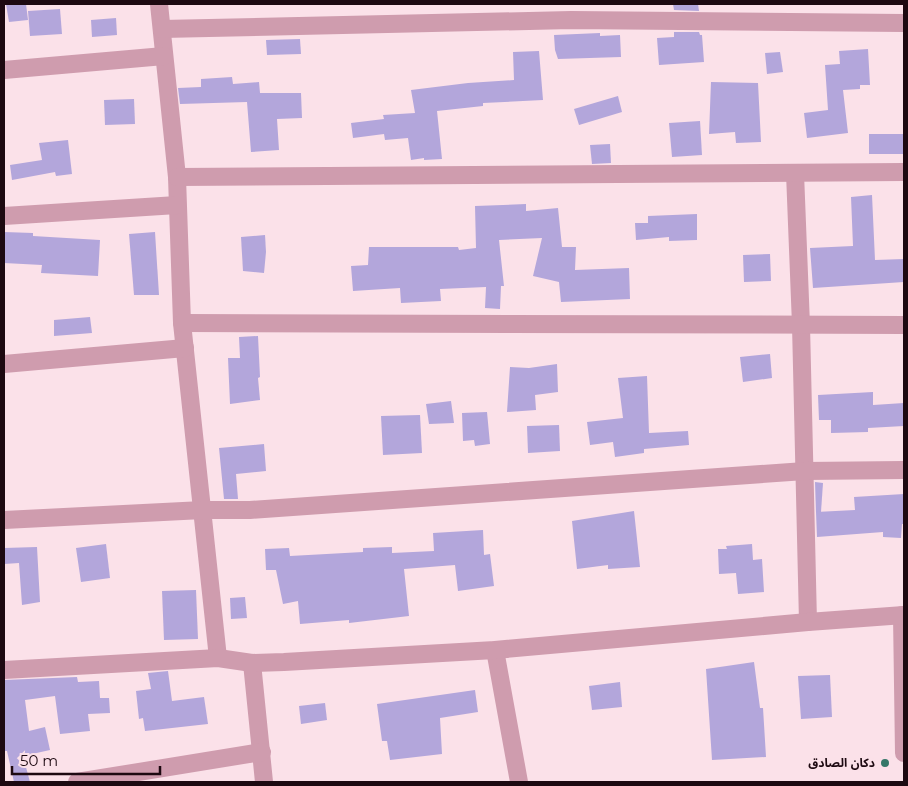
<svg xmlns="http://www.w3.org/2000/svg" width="908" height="786" font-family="Montserrat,'Noto Sans Arabic',sans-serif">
  <rect width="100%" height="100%" fill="#fbe1e9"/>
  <g fill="#b3a6db">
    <path d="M6,4H26L28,20L9,22Z"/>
    <path d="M673,4H698L699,11L674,10Z"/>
    <path d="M60,9L62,34L30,36L28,11Z"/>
    <path d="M116,18L117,35L92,37L91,20Z"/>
    <path d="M674,32H699L700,35H702L704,62L659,65L657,38L674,37Z"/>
    <path d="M600,33V36L620,35L621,57L558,59L555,50L554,35Z"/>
    <path d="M300,39L301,54L267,55L266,40Z"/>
    <path d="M868,49L870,85H860V89L843,90L848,133L807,138L804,113L828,110L825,65L840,64L839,51Z"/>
    <path d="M539,51L543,100L483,103V106L437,111L442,159L424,160V158L411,160L408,138L385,140L384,134L353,138L351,123L384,119L383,115L415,113L411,90L468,83L514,80L513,52Z"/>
    <path d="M780,52L783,72L767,74L765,53Z"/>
    <path d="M232,77L233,84L259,82L260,93H301L302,118L277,119L279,150L251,152L247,102L180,104L178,88L201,87V79Z"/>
    <path d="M711,82L758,83L761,142L736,143L735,132L709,134Z"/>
    <path d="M618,96L622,112L579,125L574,109Z"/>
    <path d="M134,99L135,124L105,125L104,100Z"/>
    <path d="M700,121L702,155L672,157L669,123Z"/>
    <rect x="869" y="134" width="34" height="20"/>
    <path d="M68,140L72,174L56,176L55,172L12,180L10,165L42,160L39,143Z"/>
    <path d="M610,144L611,163L592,164L590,145Z"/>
    <path d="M872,195L875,260L904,259V282L813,288L810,248L853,246L851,197Z"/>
    <path d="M526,204V211L558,208L562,247H576L575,270L629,268L630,299L561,302L559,282L533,276L542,238L499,240L504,286H501L500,309L485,308L486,287L440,289L441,301L401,303L400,288L353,291L351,266L368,265L369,247H458L459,250L476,248L475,206Z"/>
    <path d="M697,214V240L669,241V237L636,240L635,223H648V216Z"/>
    <path d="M4,232L33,233V236L100,240L98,276L41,273L42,265L4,263Z"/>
    <path d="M155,232L159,295H134L129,234Z"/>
    <path d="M265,235L266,252L264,273L243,271L241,237Z"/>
    <path d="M770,254L771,281L744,282L743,255Z"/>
    <path d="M90,317L92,333L54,336V320Z"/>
    <path d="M258,336L260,377L258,378L260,400L230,404L228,358H240L239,337Z"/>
    <path d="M770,354L772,378L743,382L740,357Z"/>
    <path d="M557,364L558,392L535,395L536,410L507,412L510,367L529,368Z"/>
    <path d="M647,376L649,433L688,431L689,445L644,449V453L615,457L613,442L590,445L587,422L623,418L618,378Z"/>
    <path d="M873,392V405L904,403V426L868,428V432L831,433V420H819L818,395Z"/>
    <path d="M451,401L454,423L429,424L426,404Z"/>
    <path d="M487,412L490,444L475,446L474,440L463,441L462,413Z"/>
    <path d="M420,415L422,453L383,455L381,416Z"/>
    <path d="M559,425L560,451L528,453L527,426Z"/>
    <path d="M264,444L266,471L236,474L238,499H224L219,448Z"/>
    <path d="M815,482L823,483L821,512H816Z"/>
    <path d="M904,494V524H902L901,538L883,537V532L817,537L816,512L855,510L854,497Z"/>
    <path d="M634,511L640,567L608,569V565L577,569L572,521Z"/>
    <path d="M483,530L484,555L490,554L494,586L458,591L455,565L404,569L409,616L349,623V620L300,624L298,601L283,604L276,570H266L265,549L289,548L290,556L363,552V548L392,547V553L434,551L433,533Z"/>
    <path d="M106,544L110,578L81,582L76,548Z"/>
    <path d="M752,544L753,560L762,559L764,592L738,594L736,573L719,574L718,549H727L726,546Z"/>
    <path d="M37,547L40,602L22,605L19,563L4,564V548Z"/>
    <path d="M196,590L198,639L164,640L162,591Z"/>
    <path d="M245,597L247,618L231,619L230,598Z"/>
    <path d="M754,662L760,708H763L766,757L712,760L706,669Z"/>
    <path d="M168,671L172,701L204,697L208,724L145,731L143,718L139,719L136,691L151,689L148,673Z"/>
    <path d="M830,675L832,717L801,719L798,676Z"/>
    <path d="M77,677L78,682L99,681L100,698H109L110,713L88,714L90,731L60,734L55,696L25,700L29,731L45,727L50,750L23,756L30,782H14L7,751H4V680Z"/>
    <path d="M620,682L622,707L592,710L589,686Z"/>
    <path d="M475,690L478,712L440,718L442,754L390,760L387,741H382L377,704Z"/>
    <path d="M325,703L327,720L301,724L299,706Z"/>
  </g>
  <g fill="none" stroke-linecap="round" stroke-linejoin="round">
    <g stroke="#cf9cae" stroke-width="18">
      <path d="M159,4L177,177L182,323L218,658"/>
      <path d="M162,29L571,20L904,23"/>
      <path d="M4,70L164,56"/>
      <path d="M795,173L801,325L808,622"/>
      <path d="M177,177L904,172"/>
      <path d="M4,216L177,205"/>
      <path d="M182,323L904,325"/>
      <path d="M4,364L185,348"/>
      <path d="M4,520L203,510H250L805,471L904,470"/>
      <path d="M902,615L904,753"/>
      <path d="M495,650L519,782"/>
      <path d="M252,663L264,782"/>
      <path d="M4,670L218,658L252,663L284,662L495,650L808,622L904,615"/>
      <path d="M77,782L262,752"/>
    </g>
  </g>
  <circle fill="#357768" stroke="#fbe1e9" stroke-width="2" cx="885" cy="763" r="5"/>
  <g text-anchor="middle" stroke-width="4" stroke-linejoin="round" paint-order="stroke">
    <g font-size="12" font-weight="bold" fill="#1d0911" stroke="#fbe1e9" text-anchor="end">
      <text x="875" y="767">دكان الصادق</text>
    </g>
  </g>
  <rect width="908" height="786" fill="none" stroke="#1d0911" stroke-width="10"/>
  <path d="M12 766v8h148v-8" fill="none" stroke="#1d0911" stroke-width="2.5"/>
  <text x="20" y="766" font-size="15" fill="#1d0911" stroke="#fbe1e9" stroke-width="4" paint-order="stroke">50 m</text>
</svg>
